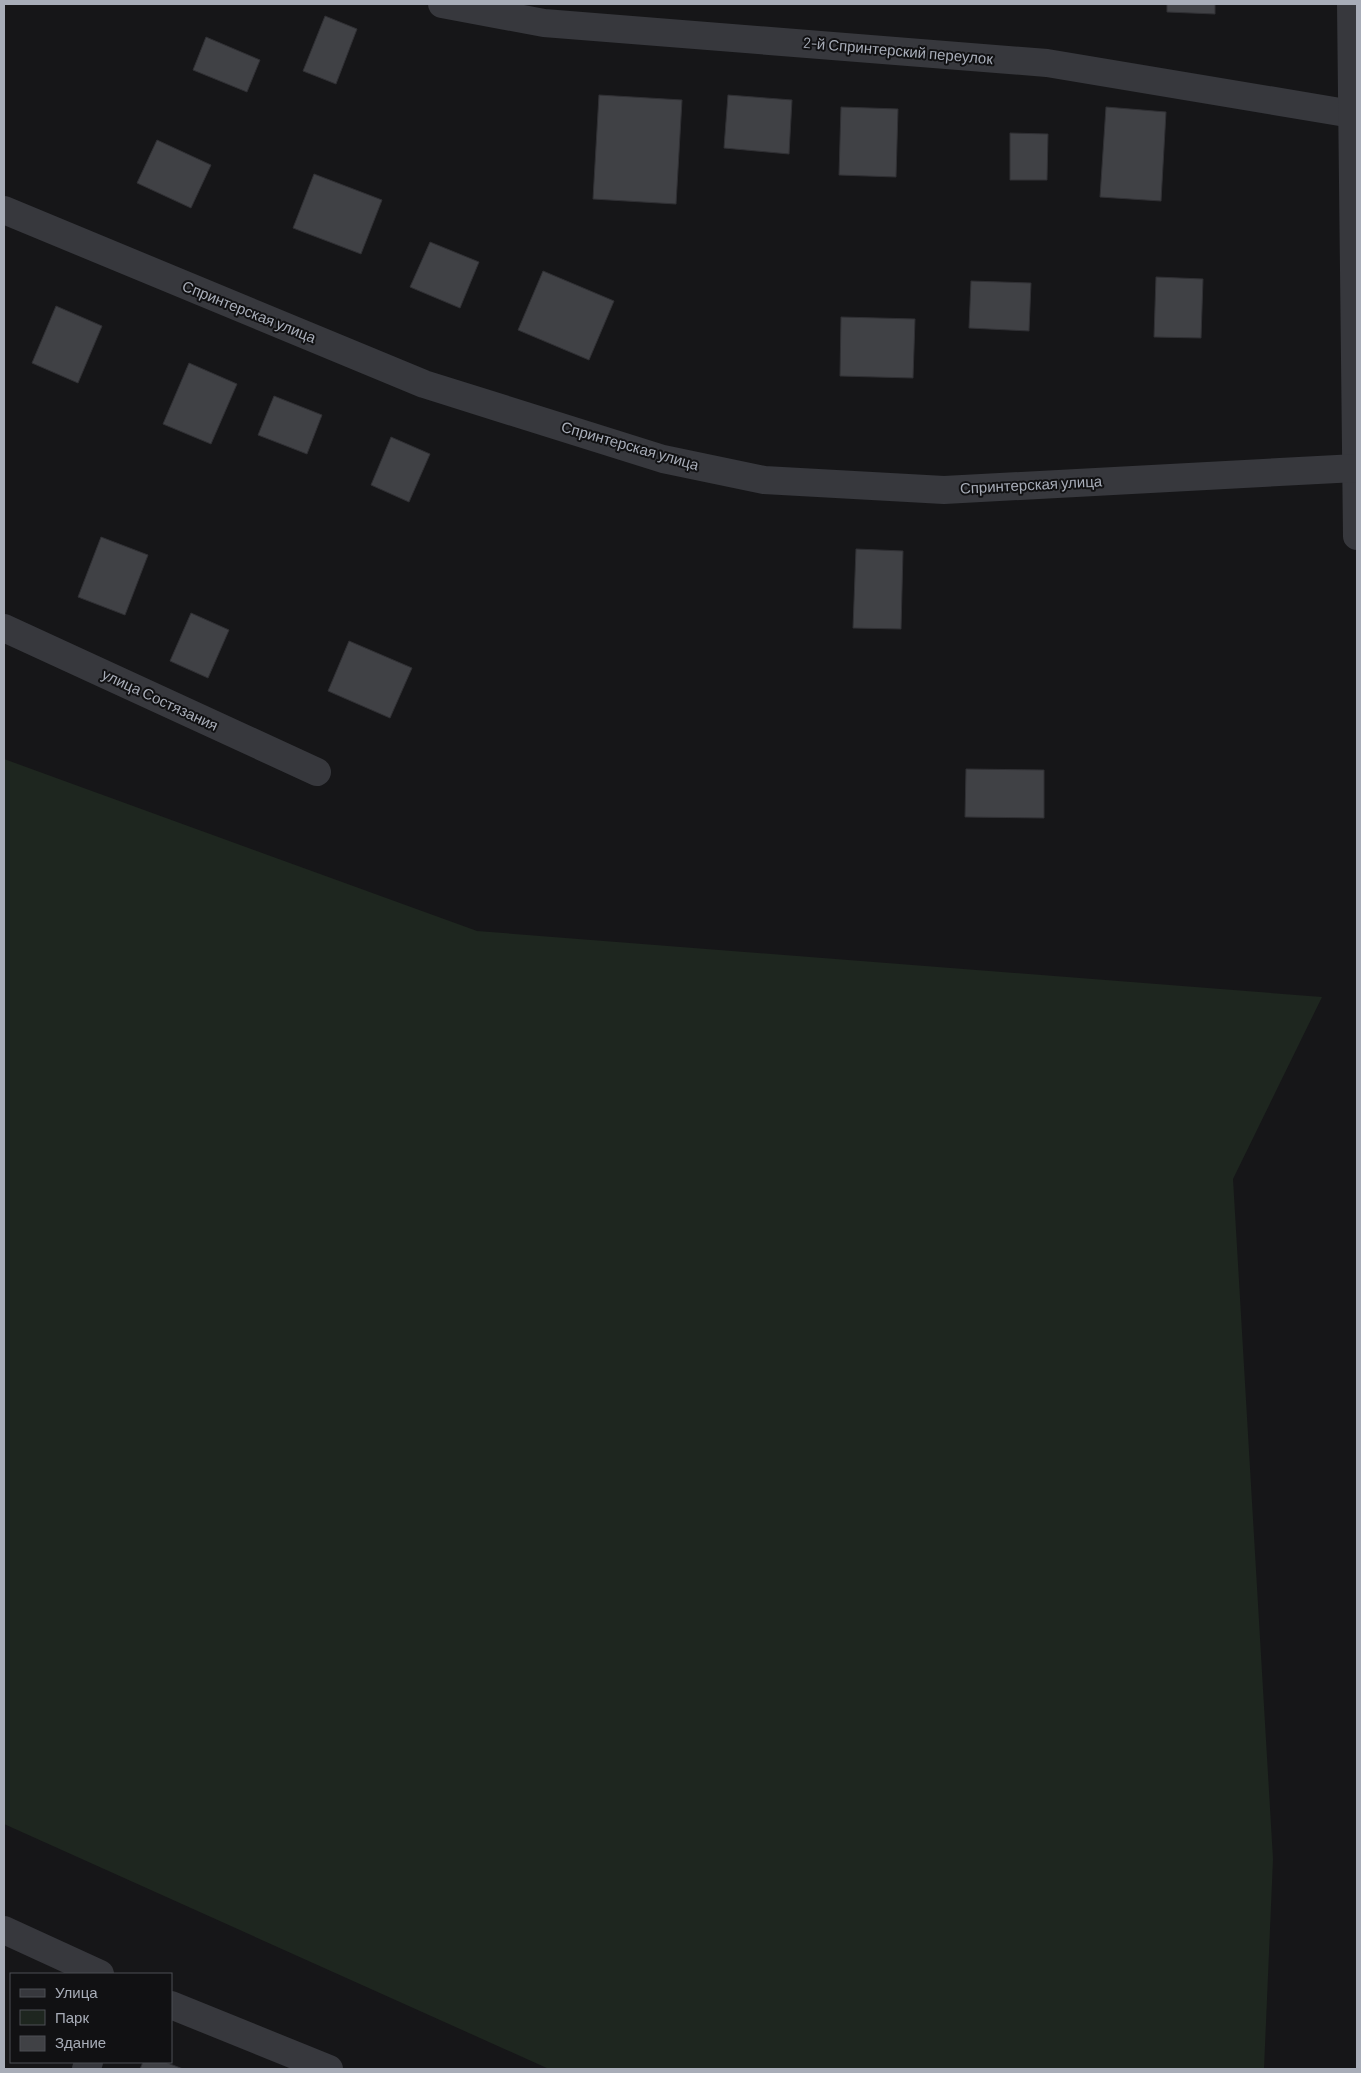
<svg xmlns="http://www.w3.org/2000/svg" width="1361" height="2073" font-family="Barlow,sans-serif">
  <rect width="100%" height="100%" fill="#161618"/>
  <path fill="#1e261f" d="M4,759L477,931L1322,997L1233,1179L1273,1859L1264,2069H549L4,1824Z"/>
  <g fill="#404145" stroke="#303034">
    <path d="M1167,4H1215V14L1167,12Z"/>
    <path d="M325,16L357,29L336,84L303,71Z"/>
    <path d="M206,37L260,60L247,92L193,70Z"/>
    <path d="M599,95L682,100L676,204L593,199Z"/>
    <path d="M728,95L792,100L789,154L724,148Z"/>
    <path d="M841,107L898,109L896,177L839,175Z"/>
    <path d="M1106,107L1166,112L1161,201L1100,197Z"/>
    <path d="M1010,133L1048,134L1047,180H1010Z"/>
    <path d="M157,140L211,165L191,208L137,183Z"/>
    <path d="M314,174L382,200L361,254L293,228Z"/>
    <path d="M430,242L479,262L460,308L410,287Z"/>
    <path d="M543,271L614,301L589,360L518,330Z"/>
    <path d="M1156,277L1203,279L1201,338L1154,337Z"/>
    <path d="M971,281L1031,283L1029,331L969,328Z"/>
    <path d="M56,306L102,326L78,383L32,363Z"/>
    <path d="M841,317L915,319L913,378L840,376Z"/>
    <path d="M189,363L237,384L211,444L163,424Z"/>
    <path d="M274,396L322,415L307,454L258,435Z"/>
    <path d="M391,437L430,454L409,502L371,485Z"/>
    <path d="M101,537L148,555L125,615L78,597Z"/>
    <path d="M856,549L903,551L901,629L853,628Z"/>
    <path d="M191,613L229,630L208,678L170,661Z"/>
    <path d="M349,641L412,668L390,718L328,691Z"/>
    <path d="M966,769L1044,770V818L965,817Z"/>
    <path d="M143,2062H165L183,2069H140Z"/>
  </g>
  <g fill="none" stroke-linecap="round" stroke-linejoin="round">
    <g stroke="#37383d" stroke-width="28">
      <path d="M442,4L544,23L1047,63L1352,114"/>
      <path d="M1351,4L1357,536"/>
      <path d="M4,210L424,384L663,459L764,480L944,490L1356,468"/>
      <path d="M4,628L317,772"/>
      <path d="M4,1930L100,1974"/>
      <path d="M171,2005L329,2069"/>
      <path d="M86,2069L89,2062"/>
    </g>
  </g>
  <g text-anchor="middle" stroke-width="4" stroke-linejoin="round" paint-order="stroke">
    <g font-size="15" fill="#a8adb8" stroke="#111113">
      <text transform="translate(898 51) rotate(5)" y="5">2-й Спринтерский переулок</text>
      <text transform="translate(249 312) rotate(22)" y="5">Спринтерская улица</text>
      <text transform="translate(630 446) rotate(16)" y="5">Спринтерская улица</text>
      <text transform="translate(1031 485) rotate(-3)" y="5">Спринтерская улица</text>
      <text transform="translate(160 700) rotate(25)" y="5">улица Состязания</text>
    </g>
  </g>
  <rect width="1361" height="2073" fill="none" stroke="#a8adb8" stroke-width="10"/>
  <rect x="10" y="1973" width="162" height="90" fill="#111113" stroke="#4d4f55"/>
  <rect x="20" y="1989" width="25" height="8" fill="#37383d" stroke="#4d4f55"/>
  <text x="55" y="1998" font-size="15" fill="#a8adb8">Улица</text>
  <rect x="20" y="2010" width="25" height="15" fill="#1e261f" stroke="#4d4f55"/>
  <text x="55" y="2023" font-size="15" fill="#a8adb8">Парк</text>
  <rect x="20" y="2036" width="25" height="15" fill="#404145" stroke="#4d4f55"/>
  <text x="55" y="2048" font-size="15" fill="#a8adb8">Здание</text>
</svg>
